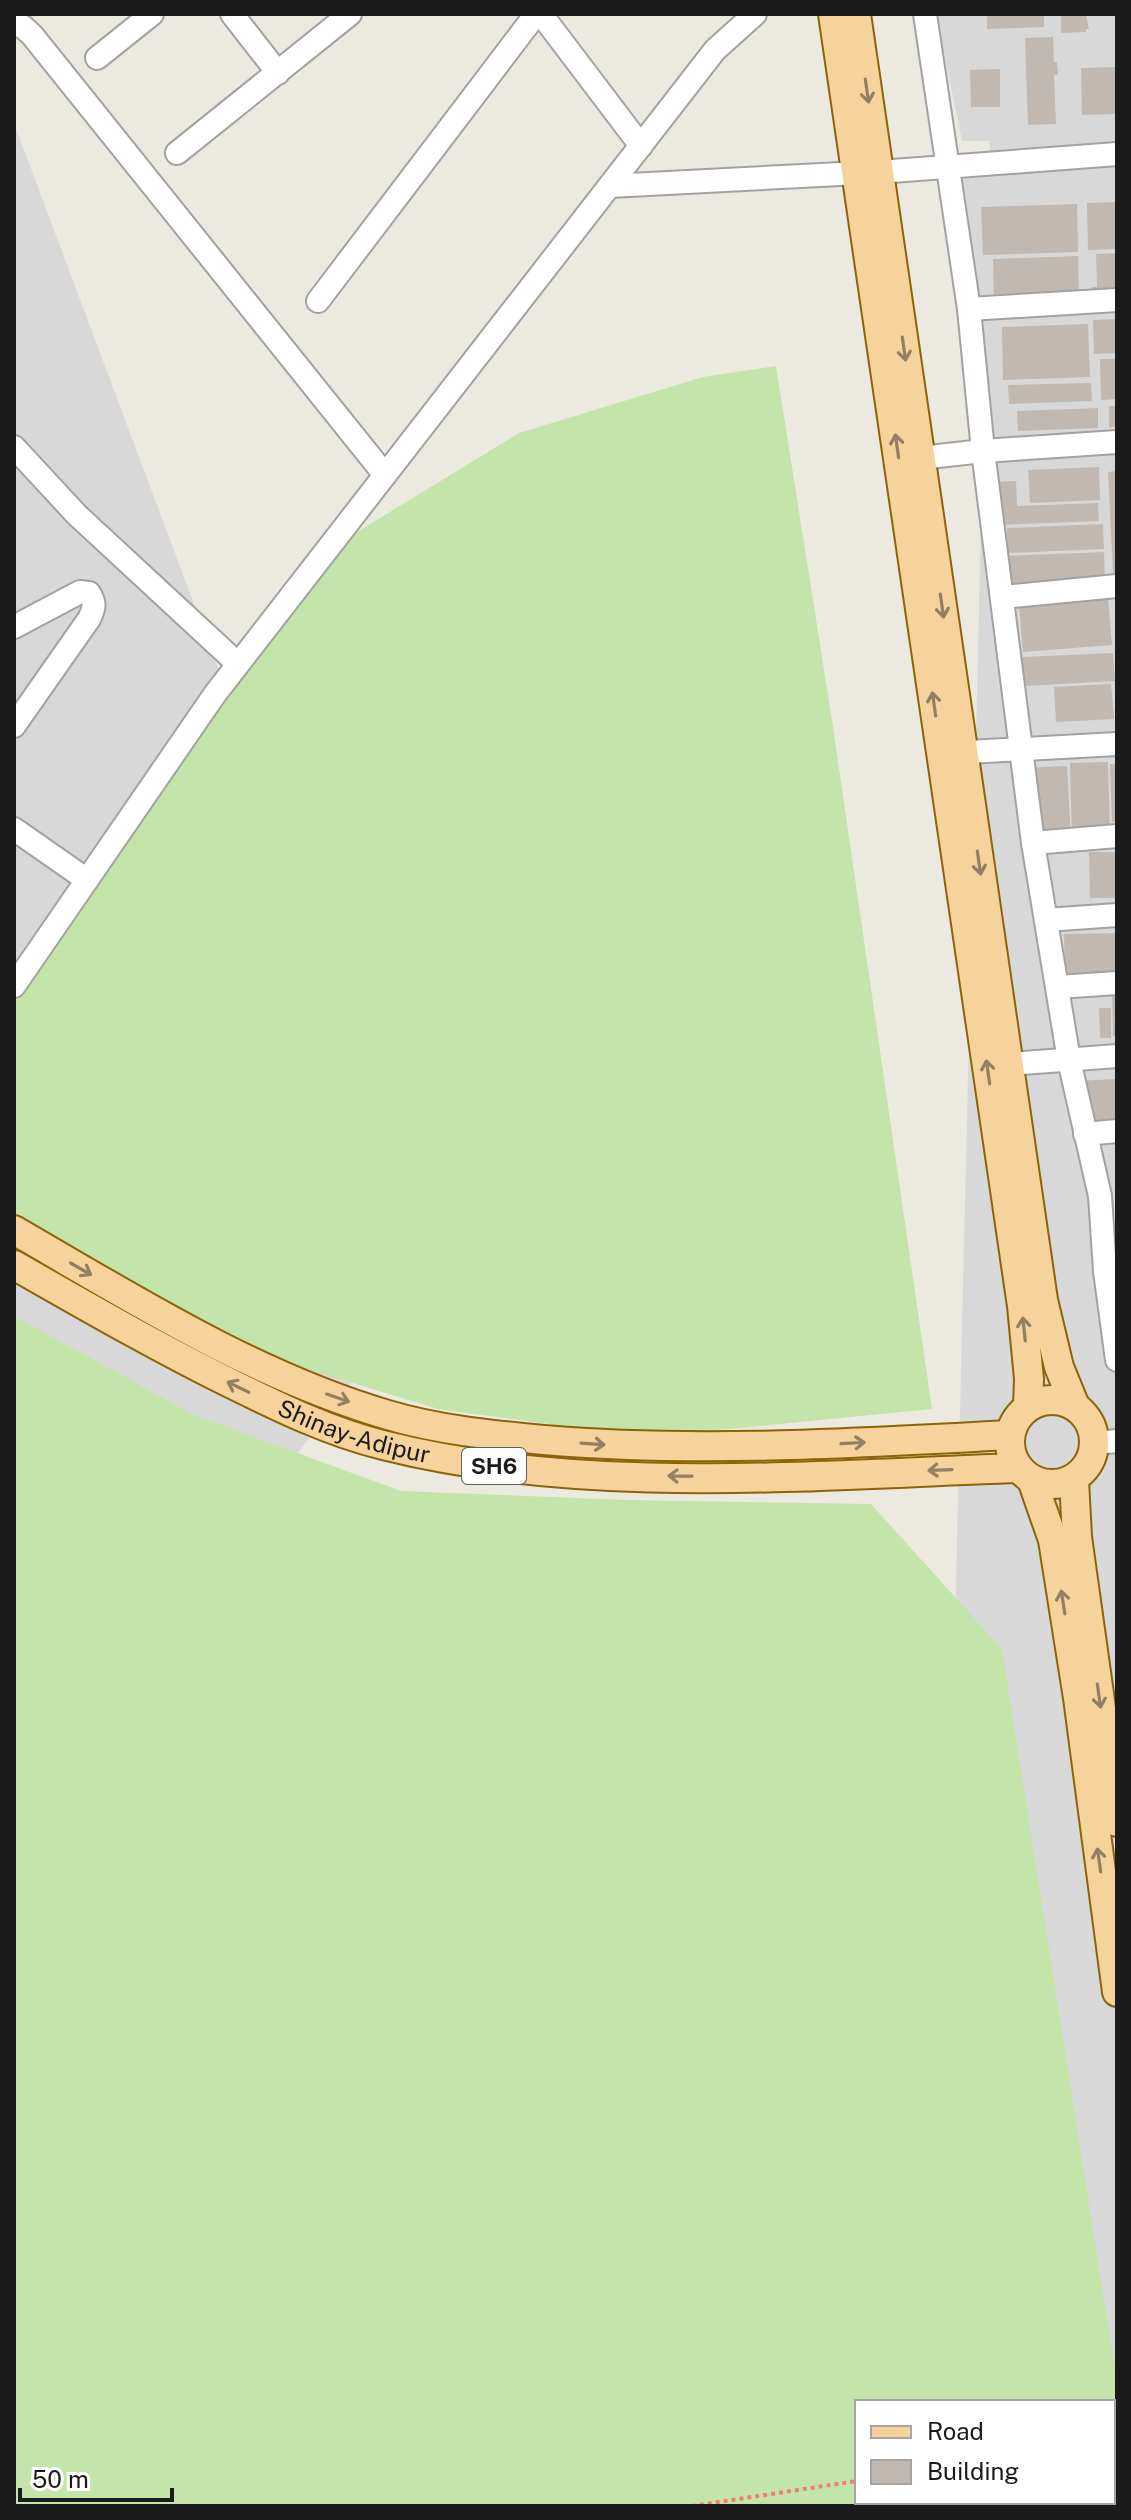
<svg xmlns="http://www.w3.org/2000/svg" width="1131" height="2520" font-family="'Public Sans',sans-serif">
  <rect width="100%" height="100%" fill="#ece9e1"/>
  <g fill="#d9d8d8">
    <path d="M936,14H1117V2506L1113,2502V2402L951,1793L982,485L955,176L989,175L990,141H962Z"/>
    <path d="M14,123L442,1266L14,1821Z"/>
  </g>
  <g fill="#c4e5a9" fill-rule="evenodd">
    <path d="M776,366L832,720L932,1409L699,1432L579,1428L438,1409L274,1359L105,1277L14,1213V973L313,559L519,433L703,377Z"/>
    <path d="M14,1316L194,1415L401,1491L626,1500L871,1504L1002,1649L1117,2383V2506H14ZM857,2402H1113V2502H857Z"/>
  </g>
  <g fill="#c1b8b1">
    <path d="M987,14H1044V27L987,29Z"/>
    <path d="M1061,14H1086L1089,29H1086V32L1061,33Z"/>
    <path d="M1053,37L1054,62H1057L1058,74L1054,75L1056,124L1028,125L1025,38Z"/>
    <path d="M1117,67V114L1082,115L1081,68Z"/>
    <path d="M1000,69V107H971L970,70Z"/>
    <path d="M1117,202V249L1088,250L1087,203Z"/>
    <path d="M1077,204L1078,252L983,255L981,207Z"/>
    <path d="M1117,253V306L1093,307L1092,287H1097L1096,254Z"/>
    <path d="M1078,256L1079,308L994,310L993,259Z"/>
    <path d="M1117,319V353L1094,354L1093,320Z"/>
    <path d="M1088,324L1090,377L1003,380L1002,327Z"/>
    <path d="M1100,359H1117V399L1101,400Z"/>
    <path d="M1091,383L1092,401L1009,404L1008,385Z"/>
    <rect x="1109" y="406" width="8" height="21"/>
    <path d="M1098,408V428L1018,431L1017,411Z"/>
    <path d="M1099,467L1100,500L1030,503L1028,470Z"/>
    <path d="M1117,471V574L1113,575L1108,472Z"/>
    <path d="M1016,481L1017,506L1098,503L1099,521L1000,525L998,482Z"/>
    <path d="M1103,524L1104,549L1008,553L1007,528Z"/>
    <path d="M1104,552L1105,584L1006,588L1005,556Z"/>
    <path d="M1108,598L1112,645L1023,652L1019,605Z"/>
    <path d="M1113,653L1115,681L1023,686L1022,657Z"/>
    <path d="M1111,684L1114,719L1056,722L1054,687Z"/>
    <path d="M1108,762L1110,836L1072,837L1070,763Z"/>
    <path d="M1110,764H1117V822H1112Z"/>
    <path d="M1067,766L1071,839L1029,841L1022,768Z"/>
    <path d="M1089,852H1117V898H1090Z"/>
    <path d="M1117,933V981L1065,983L1064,934Z"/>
    <path d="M1112,995H1117V1036H1113Z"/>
    <path d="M1099,1008H1111V1038H1100Z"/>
    <path d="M1117,1079V1129L1079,1131L1077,1081Z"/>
  </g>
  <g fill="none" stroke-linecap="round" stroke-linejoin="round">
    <defs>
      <g id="minor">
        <path d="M232,14L278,73"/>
        <path d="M541,14L641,146"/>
        <path d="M925,14L969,309L983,451L1033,843L1069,1060L1100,1196L1105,1271L1117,1360"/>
        <path d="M14,25L22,26L32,35L385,475"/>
        <path d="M97,58L152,14"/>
        <path d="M177,153L350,14"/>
        <path d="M610,186L879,172L1117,154"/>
        <path d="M318,301L536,14"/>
        <path d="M969,309L1117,300"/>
        <path d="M14,447L77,515L238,664"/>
        <path d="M920,458L983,451L1117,442"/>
        <path d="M1003,597L1117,586"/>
        <path d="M14,627L80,592L89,593C96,603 94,609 89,619L14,726"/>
        <path d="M950,753L1117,744"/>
        <path d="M14,829L87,880"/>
        <path d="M1033,843L1117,836"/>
        <path d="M1046,920L1117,915"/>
        <path d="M14,986L215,694L715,50L755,14"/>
        <path d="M1058,987L1117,983"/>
        <path d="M1009,1064L1117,1056"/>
        <path d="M1085,1134L1117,1131"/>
        <path d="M1095,1443L1117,1441"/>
      </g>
      <g id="major">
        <path d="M833,14L1022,1306L1029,1379L1028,1407"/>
        <path d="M856,14L1043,1300L1059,1367L1075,1406"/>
        <path d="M14,1230C133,1299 255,1376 388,1415C438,1430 492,1435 544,1440C699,1453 855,1443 1010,1435"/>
        <path id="s1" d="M14,1265C86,1306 157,1347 232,1384C281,1408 330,1432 383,1445C584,1496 812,1475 1018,1468"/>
        <circle cx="1052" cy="1442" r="42"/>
        <path d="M1032,1480L1053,1540L1078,1698L1117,1992"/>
        <path d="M1074,1480L1077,1537L1117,1822"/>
      </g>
    </defs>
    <use href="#minor" stroke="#a2a2a2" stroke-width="26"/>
    <use href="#major" stroke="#8b6408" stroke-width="32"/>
    <g stroke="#f27f6d" stroke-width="4" stroke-dasharray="4 4" stroke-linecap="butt">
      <path d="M1113,2442L1117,2441"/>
      <path d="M692,2506L857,2481"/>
    </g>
    <use href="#minor" stroke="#fff" stroke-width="22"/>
    <use href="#major" stroke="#f6d29c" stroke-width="28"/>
  </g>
  <defs><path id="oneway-shaft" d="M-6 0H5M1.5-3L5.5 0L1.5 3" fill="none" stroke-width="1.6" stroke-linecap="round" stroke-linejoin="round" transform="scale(2)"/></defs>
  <g stroke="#938062">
    <use href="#oneway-shaft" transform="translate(867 91) rotate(82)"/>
    <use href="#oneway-shaft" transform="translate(904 349) rotate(82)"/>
    <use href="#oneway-shaft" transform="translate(897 446) rotate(-98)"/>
    <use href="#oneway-shaft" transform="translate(942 606) rotate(82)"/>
    <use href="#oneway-shaft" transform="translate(934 704) rotate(-98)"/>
    <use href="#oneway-shaft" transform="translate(979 863) rotate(82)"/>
    <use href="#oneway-shaft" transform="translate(988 1072) rotate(-98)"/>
    <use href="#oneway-shaft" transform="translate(81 1269) rotate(30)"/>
    <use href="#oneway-shaft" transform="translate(1024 1329) rotate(-96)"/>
    <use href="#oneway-shaft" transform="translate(238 1387) rotate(-154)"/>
    <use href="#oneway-shaft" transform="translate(338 1398) rotate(19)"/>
    <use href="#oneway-shaft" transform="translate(853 1443) rotate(-3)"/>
    <use href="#oneway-shaft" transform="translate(593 1444) rotate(4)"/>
    <use href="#oneway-shaft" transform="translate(940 1470) rotate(178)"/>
    <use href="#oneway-shaft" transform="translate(680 1476) rotate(-179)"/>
    <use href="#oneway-shaft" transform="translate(1063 1602) rotate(-99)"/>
    <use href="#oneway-shaft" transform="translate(1099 1696) rotate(82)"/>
    <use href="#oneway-shaft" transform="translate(1099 1860) rotate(-98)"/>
  </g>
  <g text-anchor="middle" stroke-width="8" stroke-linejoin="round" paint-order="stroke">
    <rect fill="#fff" stroke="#5f5f5f" stroke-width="2" x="462" y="1448" width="64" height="36" rx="6"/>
    <g font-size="22" font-weight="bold" fill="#1b1b1b">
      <text x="494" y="1474">SH6</text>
    </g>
    <g font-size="24" fill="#1b1b1b" stroke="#fff">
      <text dy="8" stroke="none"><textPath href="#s1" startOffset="380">Shinay-Adipur</textPath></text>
    </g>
  </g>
  <rect width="1131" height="2520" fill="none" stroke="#1b1b1b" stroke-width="32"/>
  <rect x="855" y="2400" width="260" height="104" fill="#ffffff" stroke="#a4a4a4" stroke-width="2"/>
  <rect x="871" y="2426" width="40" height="12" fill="#f6d29c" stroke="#a4a4a4" stroke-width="2"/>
  <text x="927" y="2440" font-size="24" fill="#1b1b1b">Road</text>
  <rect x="871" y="2460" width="40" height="24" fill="#c1b8b1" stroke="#a4a4a4" stroke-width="2"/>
  <text x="927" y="2480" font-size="24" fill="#1b1b1b">Building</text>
  <path d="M20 2488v12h152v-12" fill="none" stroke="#1b1b1b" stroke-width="4"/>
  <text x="32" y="2488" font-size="24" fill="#1b1b1b" stroke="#ffffff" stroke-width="6" paint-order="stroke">50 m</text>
</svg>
